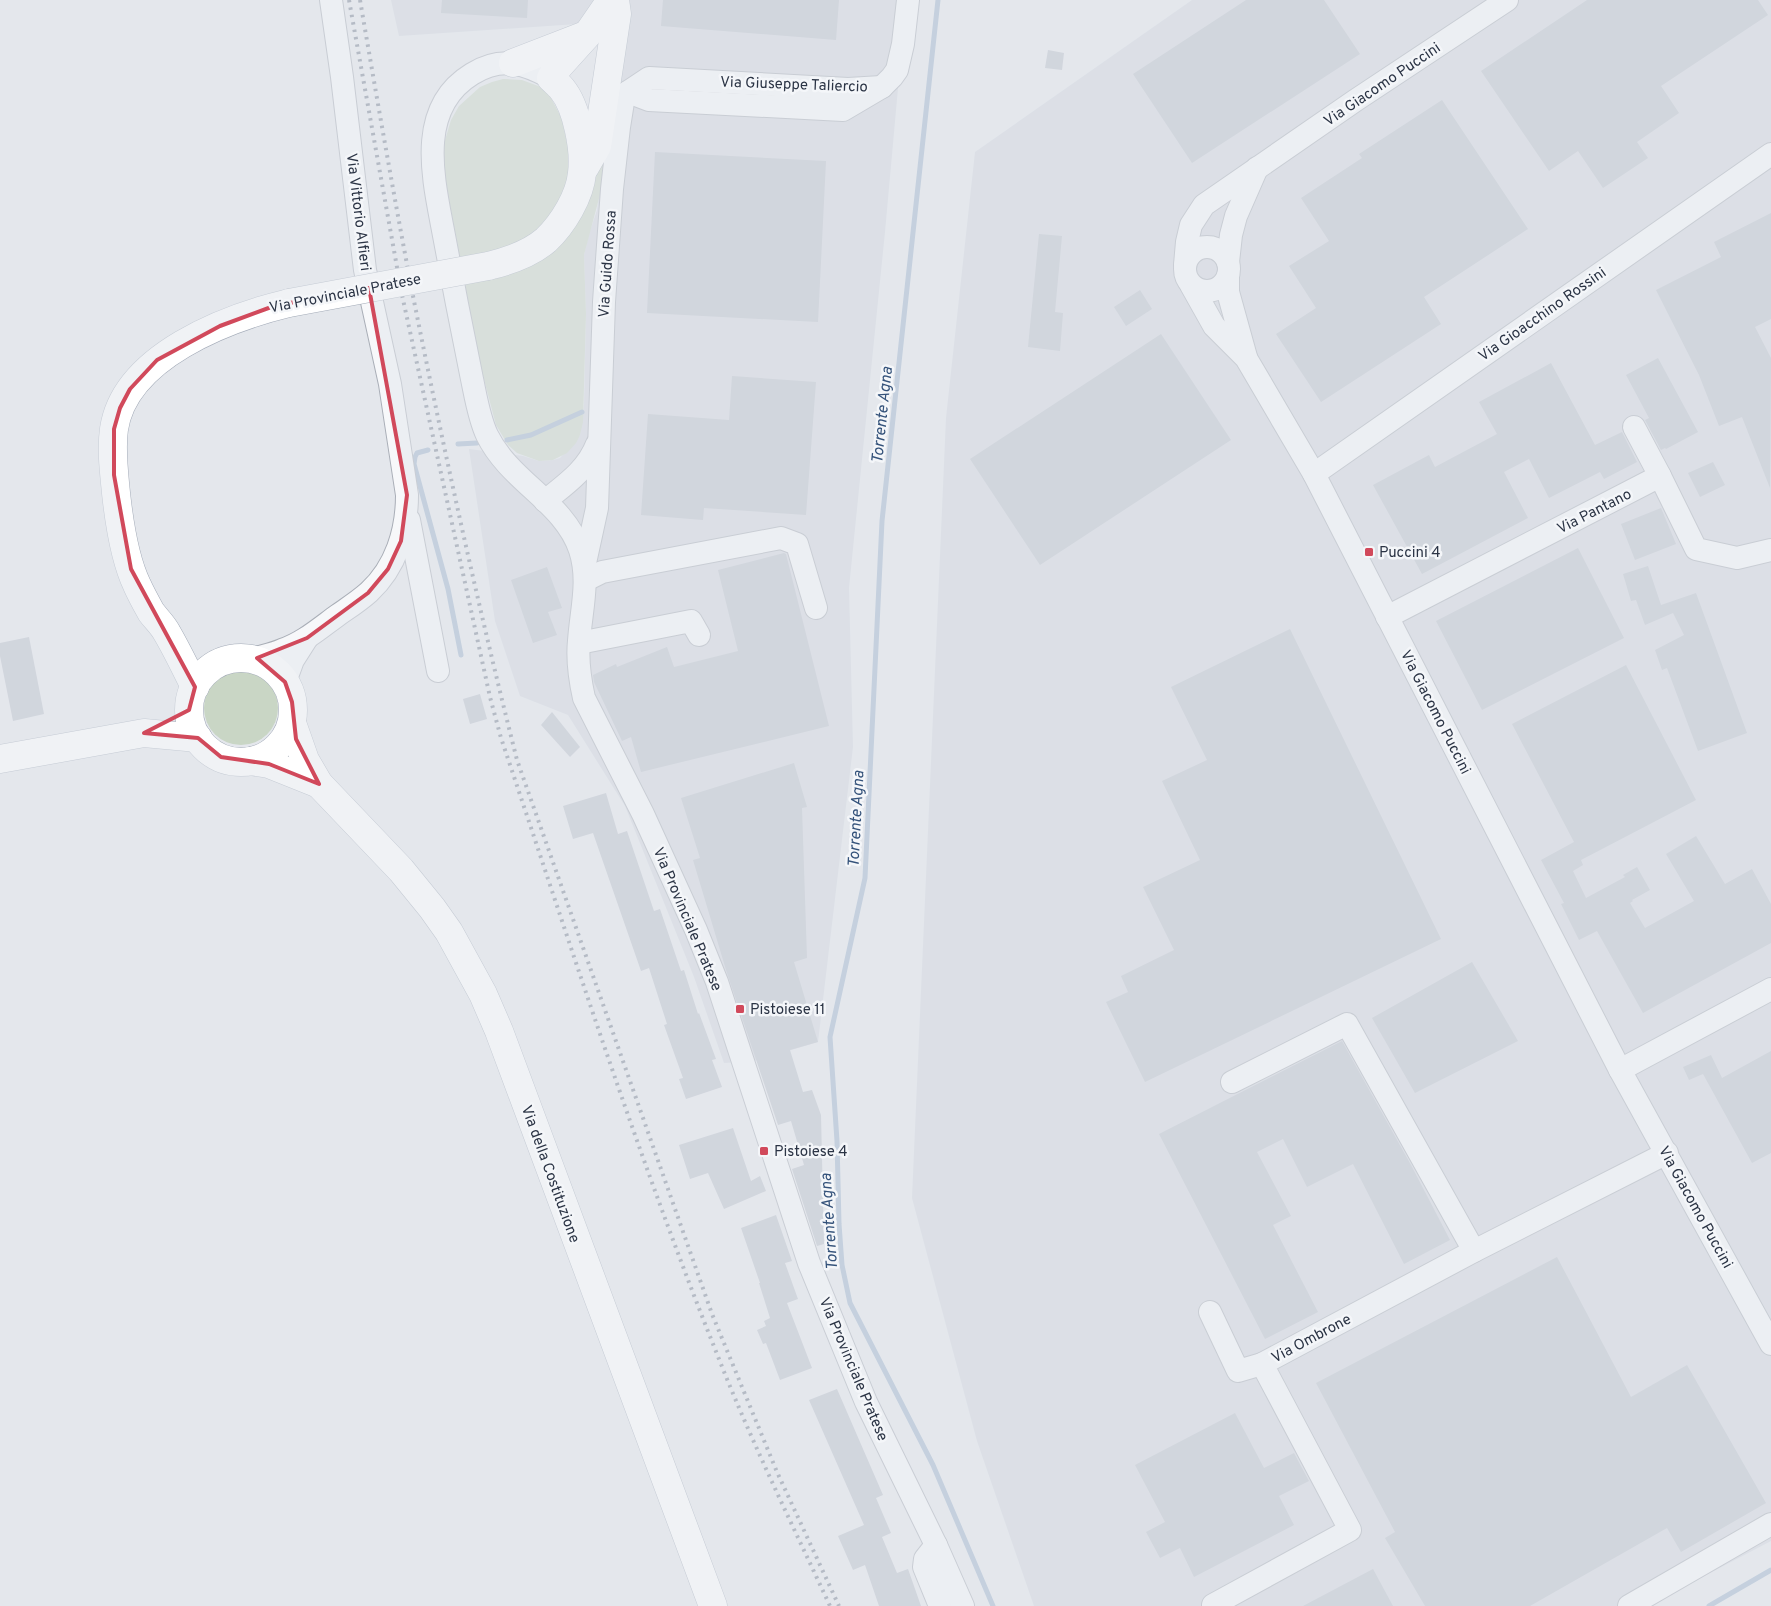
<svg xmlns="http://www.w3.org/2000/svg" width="1771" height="1606" font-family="Overpass,sans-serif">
  <rect width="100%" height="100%" fill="#e4e7ec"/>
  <g fill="#d2d6de">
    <path d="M391,0H906L885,232L849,588L853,747L818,1042L754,1061L724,1063L694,977L625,806L568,715L520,696L495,621L469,449L523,456L539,461L553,460L560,458L580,435L584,405L586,314L584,255L589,234L597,210L621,21L399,36Z"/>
    <path d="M1192,0H1771V1541L1647,1606H1034L977,1441L912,1198L946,418L975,152Z"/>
  </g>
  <g fill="#c9d6c5">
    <path d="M621,38L602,187L584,255L586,314L583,422L580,435L576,443L567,453L553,460L539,461L517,453L508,445L496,425L481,368L445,179L443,147L451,120L459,106L480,87L492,82L503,79L522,80L541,87L550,96L562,119L568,148V174L566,187L555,210L534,237L486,256L491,280L511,274L527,267L586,205L594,185L601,157Z"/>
    <circle cx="241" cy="708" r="37"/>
  </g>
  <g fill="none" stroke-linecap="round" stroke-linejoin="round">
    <g stroke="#9fb4cc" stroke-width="5">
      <path d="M938,0L882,521L865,878L830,1037L837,1141L839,1224L842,1265L850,1303L933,1465L993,1606"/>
      <path d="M507,440L531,435L582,412"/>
      <path d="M458,444L477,443"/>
      <path d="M428,450L417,453L415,457L414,464L448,589L461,655"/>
      <path d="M1709,1606L1771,1570"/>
    </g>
  </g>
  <g fill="#bbc0ca">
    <path d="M442,0H528L527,18L441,13Z"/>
    <path d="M663,0H839L836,40L661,26Z"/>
    <path d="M1246,0H1324L1360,54L1192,163L1133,74Z"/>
    <path d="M1587,0H1758L1768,15L1661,86L1679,113L1637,142L1648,158L1603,188L1578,151L1549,171L1481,71Z"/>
    <path d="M1048,50L1064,53L1062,70L1045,68Z"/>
    <path d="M1442,100L1528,229L1424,297L1441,324L1321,402L1276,334L1316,308L1289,266L1329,241L1301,198L1362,158L1359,154Z"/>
    <path d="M655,152L826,161L818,322L647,313Z"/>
    <path d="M1771,213V319L1755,327L1771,358L1770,488L1742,417L1719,426L1699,375L1656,290L1721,257L1714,242Z"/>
    <path d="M1039,234L1062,236L1055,312L1063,313L1060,351L1028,347Z"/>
    <path d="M1140,290L1152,309L1126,326L1114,307Z"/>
    <path d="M1161,334L1231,440L1040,565L970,459Z"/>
    <path d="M1658,358L1698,432L1666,449L1665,448L1661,450L1645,420L1649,418L1626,375Z"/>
    <path d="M1551,363L1595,445L1622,432L1637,462L1604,479L1600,472L1549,498L1529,459L1504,472L1528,518L1422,574L1373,485L1429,455L1435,467L1497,434L1479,402Z"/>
    <path d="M732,376L816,382L806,515L704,508L703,520L641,515L648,414L729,420Z"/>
    <path d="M1713,462L1725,485L1700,497L1688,473Z"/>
    <path d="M1661,508L1676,544L1635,560L1621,524Z"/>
    <path d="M1578,548L1624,638L1482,710L1436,621Z"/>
    <path d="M784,553L786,554L829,726L641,772L631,737L622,741L594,682L593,675L616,664L617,667L667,647L674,667L738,651L718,570Z"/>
    <path d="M1648,566L1661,605L1696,593L1747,733L1698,751L1667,668L1662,670L1655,650L1684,635L1673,613L1645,625L1636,600L1631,601L1623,574Z"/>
    <path d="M547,567L562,608L548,612L557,635L533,643L511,580Z"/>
    <path d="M1290,629L1441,939L1145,1082L1106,1002L1128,992L1121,976L1174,950L1143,887L1200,860L1162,781L1207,760L1171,687Z"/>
    <path d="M29,637L44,714L13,721L0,656V643Z"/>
    <path d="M1626,665L1696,800L1581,860L1583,865L1573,871L1586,898L1625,877L1623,875L1637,867L1650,890L1632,900L1633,901L1630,903L1645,928L1694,901L1666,854L1696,836L1725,884L1752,869L1771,904V943L1643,1013L1597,931L1579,940L1561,904L1564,903L1541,860L1574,842L1512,724Z"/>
    <path d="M480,694L487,719L470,724L463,699Z"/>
    <path d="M552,712L580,747L570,757L541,725Z"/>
    <path d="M794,763L807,807L802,808L807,958L794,962L818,1042L790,1050L803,1092L812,1090L821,1115L824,1244L817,1246L792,1169L804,1165L791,1121L778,1125L726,970L693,860L700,858L681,798Z"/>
    <path d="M606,793L618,834L627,831L654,911L660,909L681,971L684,970L698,1014L699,1013L716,1059L712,1060L722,1087L686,1099L679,1079L683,1078L664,1025L667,1024L649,968L641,971L593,833L573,839L563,806Z"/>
    <path d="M1472,962L1518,1041L1415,1093L1372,1018Z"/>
    <path d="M1342,1041L1411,1165L1450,1240L1404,1264L1353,1164L1307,1187L1283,1139L1257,1152L1291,1216L1273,1225L1318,1312L1265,1339L1159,1134Z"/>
    <path d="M1771,1051V1153L1752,1163L1703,1074L1689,1080L1683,1067L1711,1055L1722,1078Z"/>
    <path d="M733,1128L751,1181L760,1176L766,1191L724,1209L708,1173L690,1179L679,1145Z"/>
    <path d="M776,1215L792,1261L785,1263L798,1299L787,1303L812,1368L780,1380L766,1343L763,1344L757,1330L766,1326L764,1321L770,1318L759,1283H760L741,1228Z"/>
    <path d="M1557,1257L1631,1397L1687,1365L1766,1503L1681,1552L1667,1528L1530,1606H1425L1385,1538L1395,1532L1316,1383Z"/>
    <path d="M837,1389L883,1495L876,1498L891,1533L882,1537L897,1573L908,1569L921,1606H879L865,1565L853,1570L838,1536L864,1525L809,1400Z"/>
    <path d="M1235,1413L1264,1468L1294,1453L1309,1481L1279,1496L1294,1525L1194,1577L1180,1548L1160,1558L1146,1532L1165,1522L1135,1465Z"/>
    <path d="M1373,1569L1393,1606H1303Z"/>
  </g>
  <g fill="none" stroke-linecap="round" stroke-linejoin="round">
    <defs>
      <g id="minor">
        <path d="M551,78C524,63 501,56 472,74C418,107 432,173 442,225C447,251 452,277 457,304C462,329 467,354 472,379C476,398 479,418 487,435C510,482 564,502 580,550C590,581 581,610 579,641C577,660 580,680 584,698L643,814L696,930L717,982L809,1263L866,1402L936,1545L963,1606"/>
        <path d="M628,92L649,100L843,110L882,87L892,77L897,70L903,44L908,0"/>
        <circle cx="1207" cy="269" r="22"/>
        <path d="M1228,262L1231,235L1236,216L1257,168"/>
        <path d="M1185,265L1187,242L1191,225L1204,205L1356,100L1507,0"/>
        <path d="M1228,276V292L1246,357"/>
        <path d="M1191,285L1214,326L1246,358L1314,474L1620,1070L1771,1344"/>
        <path d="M1634,427L1660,476"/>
        <path d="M1314,474L1771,154"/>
        <path d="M545,501C566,484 587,470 597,444"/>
        <path d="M409,520L438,671"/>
        <path d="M585,563L597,508L604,302L612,189L619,127L623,102L628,92L649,78L848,89L882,87"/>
        <path d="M586,580L602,572L781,538L797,544L816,608"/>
        <path d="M1387,617L1660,476L1696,549L1737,558L1771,550"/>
        <path d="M579,643L691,621L699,635"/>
        <path d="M253,659C262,656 273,654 282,650C303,643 320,628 338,615C348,608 359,601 369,592C396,567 407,531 407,495L390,384L365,270L342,77L331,0"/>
        <path d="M285,682L293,660L307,638"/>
        <path d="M1620,1070L1771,989"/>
        <path d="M1232,1082L1347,1024L1474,1251"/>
        <path d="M1210,1312L1238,1371L1262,1364"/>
        <path d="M936,1545L925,1559L924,1567L940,1606"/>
        <path d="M1213,1605L1350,1530L1262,1364L1474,1251L1667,1153"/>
        <path d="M1629,1606L1771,1524"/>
      </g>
      <g id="major">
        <path d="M513,63L583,36"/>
        <path d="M585,167L597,146L617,14L615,0"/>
        <path d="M488,266C509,261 530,254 546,240C563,224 580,196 582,173C585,150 577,107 562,89C559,85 555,82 551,78L559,66L587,35L611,0"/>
        <circle cx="241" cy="710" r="52"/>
        <path d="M195,687C186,669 177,650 167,633C163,625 156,619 151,612C146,603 141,594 137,585C125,560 119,521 116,493C114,472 111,450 114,429C125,356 227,318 289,303"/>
        <path d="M292,723L305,760L319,784L401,870L432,908L449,932L483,994L499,1031L713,1606"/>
        <path d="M0,759L144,733L198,738"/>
        <path d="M250,761L269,764L319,784"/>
      </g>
    </defs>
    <use href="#minor" stroke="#a9aeb7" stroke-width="24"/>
    <use href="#major" stroke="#a3abb8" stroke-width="29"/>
    <use href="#minor" stroke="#f7f8fa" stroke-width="22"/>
    <use href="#major" stroke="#fff" stroke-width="28"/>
    <g stroke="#7d8696" stroke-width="4" stroke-dasharray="2.5 5" stroke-linecap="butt">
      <path d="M349,0L402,295L490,697L501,738C571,946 637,1155 719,1359C752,1443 792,1524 830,1606"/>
      <path d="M360,0C377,99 394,197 413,296C444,451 478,606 517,760L712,1314L777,1472L839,1606"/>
    </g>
    <defs>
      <path id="major-bridge" d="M289,303L488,266"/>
    </defs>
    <use href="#major-bridge" stroke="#a3abb8" stroke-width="29" stroke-linecap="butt"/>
    <use href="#major-bridge" stroke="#fff" stroke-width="28"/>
  </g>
  <path d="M0 0H1771V1606H0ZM369,288L407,495L401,541L388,569L368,593L307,638L257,658L285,682L292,702L296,739L319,784L269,764L221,757L198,738L144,733L189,710L195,687L131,569L114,475V429L120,408L130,389L157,360L220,326L274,306Z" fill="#e4e7ec" fill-opacity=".55" fill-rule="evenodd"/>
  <path fill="none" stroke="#d1495b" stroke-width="4" stroke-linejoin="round" d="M369,288L407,495L401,541L388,569L368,593L307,638L257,658L285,682L292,702L296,739L319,784L269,764L221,757L198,738L144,733L189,710L195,687L131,569L114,475V429L120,408L130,389L157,360L220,326L274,306Z"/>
  <g fill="#d1495b" stroke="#f4f6f9" stroke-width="2">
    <rect x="1364" y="547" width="10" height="10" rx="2.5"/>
    <rect x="735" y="1004" width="10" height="10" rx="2.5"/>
    <rect x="759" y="1146" width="10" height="10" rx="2.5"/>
  </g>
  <g text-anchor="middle" stroke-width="5" stroke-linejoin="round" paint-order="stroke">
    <g font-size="15" fill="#2b3445" stroke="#f4f6f9">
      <text transform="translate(794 84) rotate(2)" y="5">Via Giuseppe Taliercio</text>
      <text transform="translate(1382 84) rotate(-34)" y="5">Via Giacomo Puccini</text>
      <text transform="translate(359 212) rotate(83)" y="5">Via Vittorio Alfieri</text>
      <text transform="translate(607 264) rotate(-86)" y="5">Via Guido Rossa</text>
      <text transform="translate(345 293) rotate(-11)" y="5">Via Provinciale Pratese</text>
      <text transform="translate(1542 314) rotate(-35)" y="5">Via Gioacchino Rossini</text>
      <text transform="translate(1594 511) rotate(-27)" y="5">Via Pantano</text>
      <text transform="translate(1436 712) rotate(63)" y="5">Via Giacomo Puccini</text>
      <text transform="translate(688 919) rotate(67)" y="5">Via Provinciale Pratese</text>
      <text transform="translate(551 1174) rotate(70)" y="5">Via della Costituzione</text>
      <text transform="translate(1696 1207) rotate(61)" y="5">Via Giacomo Puccini</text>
      <text transform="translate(1311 1338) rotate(-28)" y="5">Via Ombrone</text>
      <text transform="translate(854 1369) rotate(67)" y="5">Via Provinciale Pratese</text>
    </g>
    <g font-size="15" fill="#2b3445" stroke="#f4f6f9" text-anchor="start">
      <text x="1379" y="557">Puccini 4</text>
      <text x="750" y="1014">Pistoiese 11</text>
      <text x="774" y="1156">Pistoiese 4</text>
    </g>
    <g font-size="16" font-style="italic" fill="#34527a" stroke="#f4f6f9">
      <text transform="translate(881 415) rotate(-84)" y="6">Torrente Agna</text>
      <text transform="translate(855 819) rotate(-87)" y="6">Torrente Agna</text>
      <text transform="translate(828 1222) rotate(-94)" y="6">Torrente Agna</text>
    </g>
  </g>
</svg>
